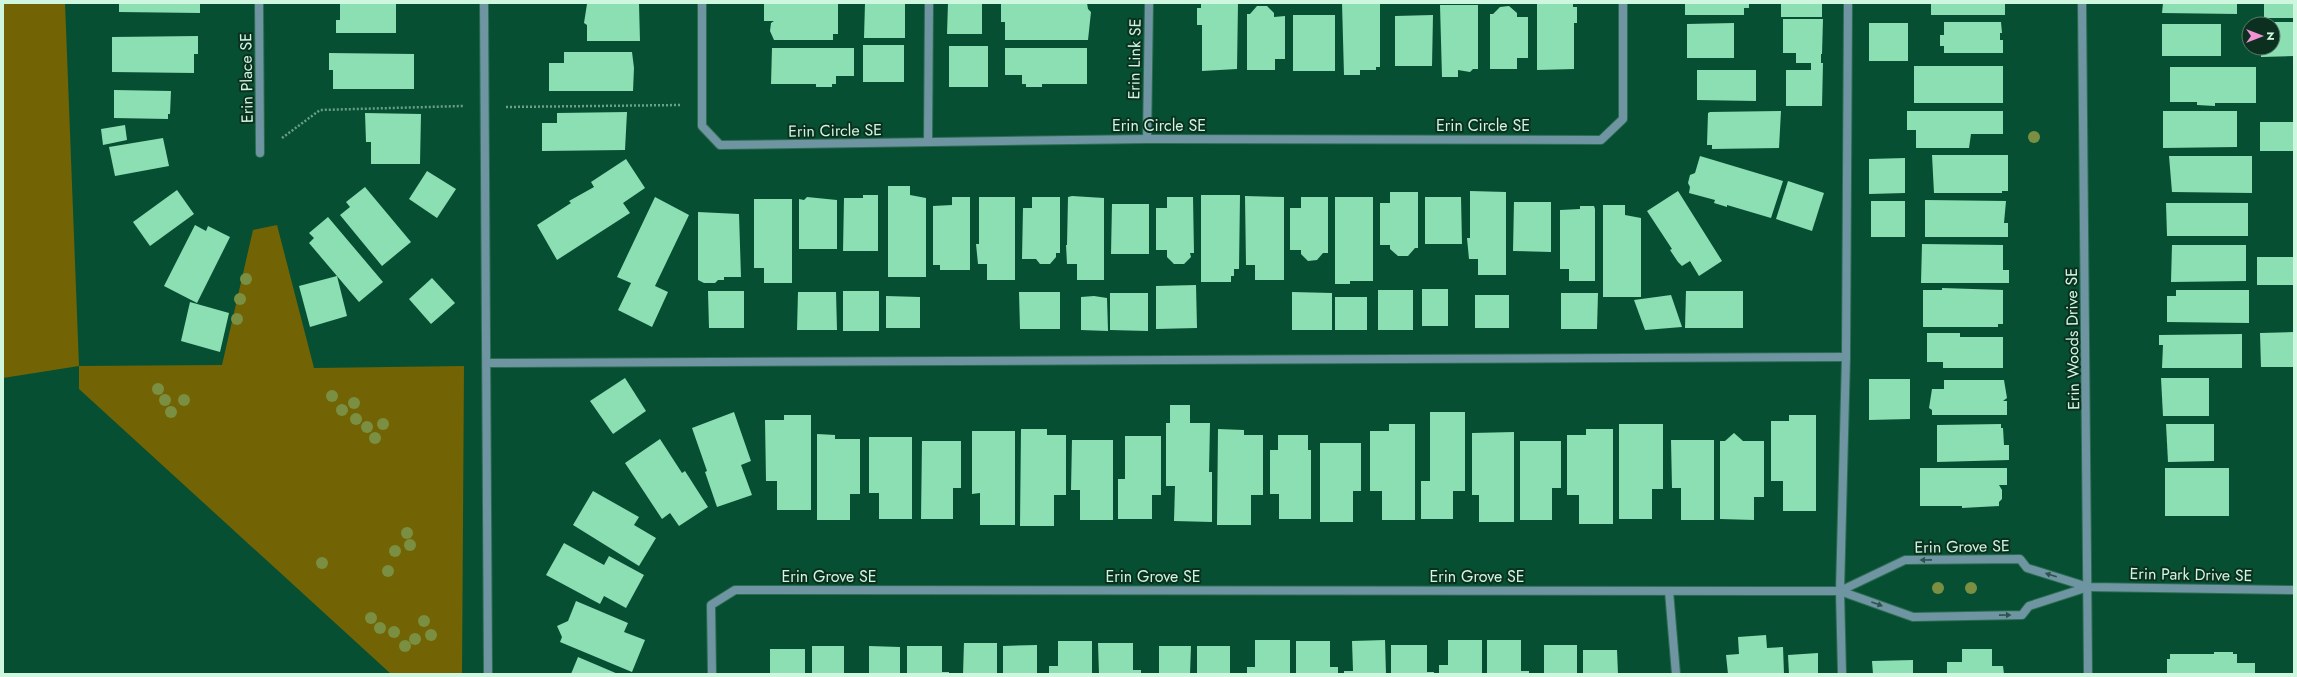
<svg xmlns="http://www.w3.org/2000/svg" width="2297" height="677" font-family="Jost,sans-serif">
  <rect width="100%" height="100%" fill="#074f32"/>
  <path fill="#726404" d="M3,3H65L79,366L222,365L253,230L277,225L314,368L464,366L462,674H391L79,389V366L3,378Z"/>
  <g fill="#8cdfb2">
    <path d="M119,3H200V13L119,12Z"/>
    <path d="M340,3L396,4V33H336V20H340Z"/>
    <path d="M764,3H838V34H833V40H774L770,31L771,23L774,21H764Z"/>
    <path d="M865,3H905V38H864Z"/>
    <path d="M948,3H982V34H947Z"/>
    <path d="M1001,3H1087L1088,9L1091,12L1088,40H1005V22H1001Z"/>
    <path d="M1211,3H1238L1237,69L1202,71V25H1197V8H1201V4Z"/>
    <path d="M1342,3H1380V67H1376V70H1360V75H1344Z"/>
    <path d="M1537,3H1573V7H1577V23H1574V69L1537,70Z"/>
    <path d="M1685,3H1749V8H1744V15H1685Z"/>
    <rect x="1781" y="3" width="41" height="14"/>
    <rect x="1931" y="3" width="74" height="12"/>
    <path d="M2163,3H2237V14L2162,13Z"/>
    <rect x="2264" y="3" width="30" height="15"/>
    <path d="M587,4H639L640,41H587V25L584,23Z"/>
    <path d="M1440,5H1478V69H1473L1470,72L1458,70V77H1442Z"/>
    <path d="M1257,6H1267L1274,13V17L1285,16V59H1275V70H1247V14H1250Z"/>
    <path d="M1509,6L1517,13V17H1528V58H1517V69H1490V14H1493L1500,7Z"/>
    <rect x="1293" y="15" width="42" height="56"/>
    <path d="M1433,15L1432,66H1395V16Z"/>
    <path d="M1783,19H1823L1822,54H1821V63H1823L1822,106H1786V70H1811V63H1796V53H1783Z"/>
    <path d="M1944,22H2001L2002,33H2000V40H2003V53H1944V46H1940V35H1944Z"/>
    <path d="M2261,22H2294V56L2261,57V48H2273V24H2261Z"/>
    <path d="M1734,23V58H1687V24Z"/>
    <rect x="1869" y="23" width="39" height="38"/>
    <rect x="2162" y="24" width="59" height="32"/>
    <path d="M198,36V54H194V73L112,72V37Z"/>
    <rect x="863" y="45" width="41" height="37"/>
    <rect x="949" y="46" width="39" height="41"/>
    <path d="M772,48H854V76H836V84H832V87H816V84H771Z"/>
    <path d="M1005,48H1087V84H1042V87H1026V84H1022V75H1005Z"/>
    <path d="M564,52H632L634,68L633,91H549V63H564Z"/>
    <path d="M329,53L414,54V89H333V70H329Z"/>
    <rect x="1914" y="66" width="89" height="37"/>
    <path d="M2170,67H2256V103H2215V106L2197,105V102H2170Z"/>
    <path d="M1697,70H1756V101L1697,100Z"/>
    <path d="M114,90L171,91L170,114H168V119L114,118Z"/>
    <path d="M1781,111L1779,148L1712,149V145H1707L1708,113L1710,112Z"/>
    <path d="M1907,111H2003V134H1971L1969,148H1916V130H1907Z"/>
    <path d="M2163,111H2237V147L2163,148Z"/>
    <path d="M627,112L625,150L542,151V123H557V113Z"/>
    <path d="M365,113L421,114L420,164H371V142H366Z"/>
    <rect x="2260" y="122" width="34" height="29"/>
    <path d="M125,125L127,140L103,145L101,129Z"/>
    <path d="M163,138L169,166L115,176L109,147Z"/>
    <path d="M1932,155H2008V191H2002V193H1934Z"/>
    <path d="M1700,156L1783,181L1771,218L1727,205V207L1714,203L1715,200L1689,193L1690,187L1688,183L1690,175L1695,173Z"/>
    <path d="M2169,156H2252V193L2172,192Z"/>
    <path d="M1905,158V193L1869,194V159Z"/>
    <path d="M626,159L645,188L623,203L630,213L557,260L537,225L571,203L569,201L594,187L591,182Z"/>
    <path d="M427,171L456,189L437,218L409,199Z"/>
    <path d="M1788,181L1824,193L1812,231L1776,219Z"/>
    <path d="M888,186H910V195L926,198V277H888Z"/>
    <path d="M365,187L411,242L382,266L340,215L350,207L346,202Z"/>
    <path d="M177,190L194,214L150,246L133,222Z"/>
    <path d="M1470,191L1506,192V275H1478V259H1469L1467,238H1470Z"/>
    <path d="M1678,191L1722,261L1699,276L1690,261L1682,266L1678,262L1670,250L1672,249L1647,211Z"/>
    <path d="M1390,192H1418V248H1415L1408,256H1398L1390,249V245H1380V203H1390Z"/>
    <path d="M863,195H878V251H843L844,198H863Z"/>
    <path d="M1201,195H1240L1239,269H1234V276H1231V282H1201Z"/>
    <path d="M1072,196L1104,198V280H1077V264H1067L1066,245H1067L1068,197Z"/>
    <path d="M1245,196L1284,197V280H1255V265H1246Z"/>
    <path d="M655,197L689,215L655,286L668,292L652,327L618,310L631,283L617,277Z"/>
    <path d="M807,197L837,200V249H799V199L804,200Z"/>
    <path d="M952,197H970V270H940V265H933V206L952,205Z"/>
    <path d="M979,197H1015V280H987V264H978L976,244H979Z"/>
    <path d="M1032,197H1060V253H1056V257L1050,264H1040L1036,259H1022L1023,208H1032Z"/>
    <path d="M1167,197H1193L1194,253H1190L1191,257L1184,264H1174L1167,257V250H1156V208H1167Z"/>
    <path d="M1301,197H1328V253H1323L1317,260L1308,261L1301,254V250H1290V208H1301Z"/>
    <path d="M1335,197H1373V281H1350V284H1335Z"/>
    <path d="M1425,197H1461L1462,244H1425Z"/>
    <path d="M754,199H792V283H764V268H754Z"/>
    <path d="M1925,200L2006,201L2004,223H2008V237H1925Z"/>
    <rect x="1871" y="201" width="34" height="36"/>
    <path d="M1514,202H1551V252L1513,251Z"/>
    <path d="M2166,203H2248V236H2167Z"/>
    <path d="M1112,204H1149V254H1111Z"/>
    <path d="M1603,205H1625V215L1641,218V297H1603Z"/>
    <path d="M1580,206H1594L1595,209V281H1569V269H1560V210L1580,209Z"/>
    <path d="M698,212L739,214L741,277H724V280H718L715,283H704L698,280Z"/>
    <path d="M328,217L383,282L359,302L309,243L314,238L309,233Z"/>
    <path d="M195,225L206,231L208,226L230,237L197,303L164,286Z"/>
    <path d="M1922,244L2003,245V270H2009V283H1921Z"/>
    <path d="M2172,245H2246V281L2171,282Z"/>
    <rect x="2257" y="257" width="37" height="28"/>
    <path d="M337,276L347,316L310,327L299,286Z"/>
    <path d="M432,278L455,303L431,324L409,299Z"/>
    <path d="M1196,285L1197,328L1156,329V286Z"/>
    <path d="M1942,288L2003,290V324H1998V327H1923V290H1942Z"/>
    <rect x="1422" y="289" width="26" height="37"/>
    <rect x="1378" y="290" width="35" height="40"/>
    <path d="M2176,290H2249V323L2167,322V296H2176Z"/>
    <path d="M708,291H744V328H709Z"/>
    <rect x="843" y="291" width="36" height="40"/>
    <path d="M1686,291H1743V328H1685Z"/>
    <path d="M798,292H836L837,330H797Z"/>
    <path d="M1019,292H1060V329H1020Z"/>
    <path d="M1292,292L1332,293V330H1292Z"/>
    <path d="M1110,293H1148V331L1110,330Z"/>
    <path d="M1561,293H1598L1597,329H1561Z"/>
    <rect x="1475" y="295" width="34" height="33"/>
    <path d="M1671,295L1682,327L1645,330L1634,300Z"/>
    <path d="M886,296L920,297V328H886Z"/>
    <path d="M1094,296L1107,298L1108,331L1081,330V297Z"/>
    <rect x="1335" y="297" width="32" height="33"/>
    <path d="M190,302L229,313L220,352L181,341Z"/>
    <path d="M2294,332V367H2261L2260,333Z"/>
    <path d="M1927,333H1960V337H2003V368H1943V362H1927Z"/>
    <path d="M2242,334V368H2162L2163,345H2159V335Z"/>
    <path d="M625,378L646,411L613,434L590,401Z"/>
    <path d="M2161,378H2209V416H2163Z"/>
    <path d="M1869,379H1910V419L1869,420Z"/>
    <path d="M1944,380H2004L2007,398L2003,401H2007V415H1932V410L1929,408L1932,389H1944Z"/>
    <path d="M1170,405H1190V423H1210L1209,472H1212V522L1174,521L1175,486H1166V423H1170Z"/>
    <path d="M734,412L751,461L741,465L752,495L717,507L705,472L707,471L692,428Z"/>
    <path d="M1430,412H1465V491H1453V519H1421V481H1430Z"/>
    <path d="M784,415H811V510H777V481H766L765,420H784Z"/>
    <path d="M1789,415H1816V511H1783V481H1771V421H1789Z"/>
    <path d="M1389,424H1415V520H1382V491H1370V431H1389Z"/>
    <path d="M1619,424H1663V489H1652V519H1619Z"/>
    <path d="M2001,424V428H2003L2004,445H2009V460L1937,462V425Z"/>
    <path d="M2166,424H2214V461L2168,462Z"/>
    <path d="M1021,429H1047V435H1066V495H1054V526H1020Z"/>
    <path d="M1218,429L1244,430V435H1263V495H1251V525H1217Z"/>
    <path d="M1586,429H1613V524H1579V495H1567V435H1586Z"/>
    <path d="M972,431H1015V525H980V493L972,494Z"/>
    <path d="M1514,432V522H1479V495H1472V433Z"/>
    <path d="M1734,433L1743,441H1764V497H1754V520L1720,519V441H1725Z"/>
    <path d="M817,434L835,435V439H860V494H850V520H817Z"/>
    <path d="M1278,435H1308V450H1311V519H1279V494H1270V450H1278Z"/>
    <path d="M1125,436H1161V495H1152V519H1118V479H1125Z"/>
    <path d="M869,437H912V519H879V493H869Z"/>
    <path d="M660,439L682,473L685,471L708,507L679,526L670,513L662,519L625,463Z"/>
    <path d="M1072,440H1113V520H1080V490H1071Z"/>
    <path d="M1671,440H1714V520H1681V488H1672Z"/>
    <path d="M922,441H961V488H953V519H921Z"/>
    <path d="M1520,441H1561V488H1552V520H1520Z"/>
    <path d="M1320,443H1361V491H1353V522H1320Z"/>
    <path d="M1920,468H2007V485H1999L2002,490V499L1999,502V506L1962,508V506H1920Z"/>
    <rect x="2165" y="468" width="64" height="48"/>
    <path d="M593,491L639,517L634,525L656,538L639,566L573,525Z"/>
    <path d="M564,543L604,565L609,556L644,575L626,608L604,596L600,604L546,575Z"/>
    <path d="M576,601L628,623L624,632L645,640L632,672L560,642L562,637L557,626L568,621Z"/>
    <path d="M1766,635L1767,648L1783,647L1784,674H1728L1726,655L1739,654L1738,637Z"/>
    <path d="M1255,640H1290V674H1247V667H1255Z"/>
    <path d="M1385,640L1386,674H1344V671H1353L1352,641Z"/>
    <path d="M1448,640H1482V674H1439V665H1448Z"/>
    <path d="M1487,640H1521V671H1529V674H1487Z"/>
    <path d="M1058,641H1092V674H1049V666H1058Z"/>
    <path d="M1296,641H1330V667H1338V674H1296Z"/>
    <path d="M964,643H997V674H963Z"/>
    <path d="M1098,643H1133V670H1141V674H1099Z"/>
    <path d="M1037,645V674H1003V646Z"/>
    <path d="M1391,645H1427V672H1434V674H1391Z"/>
    <rect x="1544" y="645" width="33" height="29"/>
    <rect x="812" y="646" width="32" height="28"/>
    <path d="M869,646L900,647V674H869Z"/>
    <path d="M907,646H942V672H949V674H907Z"/>
    <path d="M1159,646H1191L1190,674H1159Z"/>
    <rect x="1197" y="646" width="33" height="28"/>
    <rect x="770" y="649" width="35" height="25"/>
    <path d="M1962,649H1992V666H2003L2004,674H1947V662H1962Z"/>
    <path d="M1583,650H1617L1618,674H1583Z"/>
    <path d="M2214,652H2233V654H2237V663H2255V674H2167V659H2170V654H2214Z"/>
    <path d="M1818,653V674H1789L1788,655Z"/>
    <path d="M578,657L618,674H623H571Z"/>
    <path d="M1913,660V674H1873L1872,661Z"/>
  </g>
  <g fill="none" stroke-linecap="round" stroke-linejoin="round">
    <defs>
      <g id="service">
        <path d="M484,3L488,674"/>
        <path d="M928,142L929,3"/>
        <path d="M487,363L1846,357"/>
        <path d="M1842,674L1840,591L1846,357L1848,3"/>
      </g>
      <g id="minor">
        <path d="M259,3L260,153"/>
        <path d="M702,3V126L720,145L1147,139L1601,140L1623,119V3"/>
        <path d="M1147,139L1149,3"/>
        <path d="M1669,591L1676,674"/>
        <path d="M1840,591L1905,560L2020,559L2027,568L2088,587L2294,590"/>
        <path d="M712,674L711,605L735,590L1840,591L1913,617L2022,615L2029,606L2088,587"/>
      </g>
      <path id="tertiary" d="M2082,3L2088,674"/>
    </defs>
    <use href="#service" stroke="#2b6d51" stroke-width="10"/>
    <use href="#minor" stroke="#2b6d51" stroke-width="10"/>
    <use href="#tertiary" stroke="#2b6d51" stroke-width="10"/>
    <g stroke="#69a187" stroke-width="2.5" stroke-dasharray="2 2" stroke-linecap="butt">
      <path d="M506,107L681,105"/>
      <path d="M282,138L320,110L463,106"/>
    </g>
    <use href="#service" stroke="#6e95a1" stroke-width="8"/>
    <use href="#minor" stroke="#6e95a1" stroke-width="8"/>
    <use href="#tertiary" stroke="#6e95a1" stroke-width="8"/>
  </g>
  <g fill="#7a8f41">
    <circle cx="2034" cy="137" r="6"/>
    <circle cx="246" cy="279" r="6"/>
    <circle cx="240" cy="299" r="6"/>
    <circle cx="237" cy="319" r="6"/>
    <circle cx="158" cy="389" r="6"/>
    <circle cx="332" cy="396" r="6"/>
    <circle cx="165" cy="400" r="6"/>
    <circle cx="184" cy="400" r="6"/>
    <circle cx="354" cy="403" r="6"/>
    <circle cx="342" cy="410" r="6"/>
    <circle cx="171" cy="412" r="6"/>
    <circle cx="356" cy="419" r="6"/>
    <circle cx="383" cy="424" r="6"/>
    <circle cx="367" cy="427" r="6"/>
    <circle cx="375" cy="438" r="6"/>
    <circle cx="407" cy="533" r="6"/>
    <circle cx="410" cy="545" r="6"/>
    <circle cx="395" cy="551" r="6"/>
    <circle cx="322" cy="563" r="6"/>
    <circle cx="388" cy="571" r="6"/>
    <circle cx="1938" cy="588" r="6"/>
    <circle cx="1971" cy="588" r="6"/>
    <circle cx="371" cy="618" r="6"/>
    <circle cx="424" cy="621" r="6"/>
    <circle cx="380" cy="628" r="6"/>
    <circle cx="394" cy="632" r="6"/>
    <circle cx="431" cy="635" r="6"/>
    <circle cx="415" cy="639" r="6"/>
    <circle cx="405" cy="646" r="6"/>
  </g>
  <defs><path id="oneway-solid" d="M-6-.8H1V-3.2L6.5 0L1 3.2V.8H-6Z"/></defs>
  <g fill="#2e534c">
    <use href="#oneway-solid" transform="translate(1926 560) rotate(179)"/>
    <use href="#oneway-solid" transform="translate(2051 575) rotate(-163)"/>
    <use href="#oneway-solid" transform="translate(1877 604) rotate(20)"/>
    <use href="#oneway-solid" transform="translate(2005 615) rotate(-1)"/>
  </g>
  <g text-anchor="middle" stroke-width="4" stroke-linejoin="round" paint-order="stroke">
    <g font-size="16" fill="#cff6df" stroke="#0c301f">
      <text transform="translate(1134 59) rotate(-89)" y="6">Erin Link SE</text>
      <text transform="translate(246 78) rotate(-91)" y="6">Erin Place SE</text>
      <text x="1159" y="131">Erin Circle SE</text>
      <text x="1483" y="131">Erin Circle SE</text>
      <text transform="translate(835 130) rotate(-1)" y="6">Erin Circle SE</text>
      <text transform="translate(2072 339) rotate(-91)" y="6">Erin Woods Drive SE</text>
      <text transform="translate(1962 546) rotate(-1)" y="6">Erin Grove SE</text>
      <text transform="translate(2191 574) rotate(1)" y="6">Erin Park Drive SE</text>
      <text x="829" y="582">Erin Grove SE</text>
      <text x="1153" y="582">Erin Grove SE</text>
      <text x="1477" y="582">Erin Grove SE</text>
    </g>
  </g>
  <rect width="2297" height="677" fill="none" stroke="#cff6df" stroke-width="8"/>
  <g transform="translate(2261 36) rotate(90)"><circle r="19" fill="#0c301f" stroke="#5a7f6c"/>
  <path d="M0-3L7 15L0 10L-7 15Z" fill="#f391d5"/>
  <text y="-6" font-size="11" font-weight="bold" text-anchor="middle" fill="#cff6df">N</text>
  </g>
</svg>
